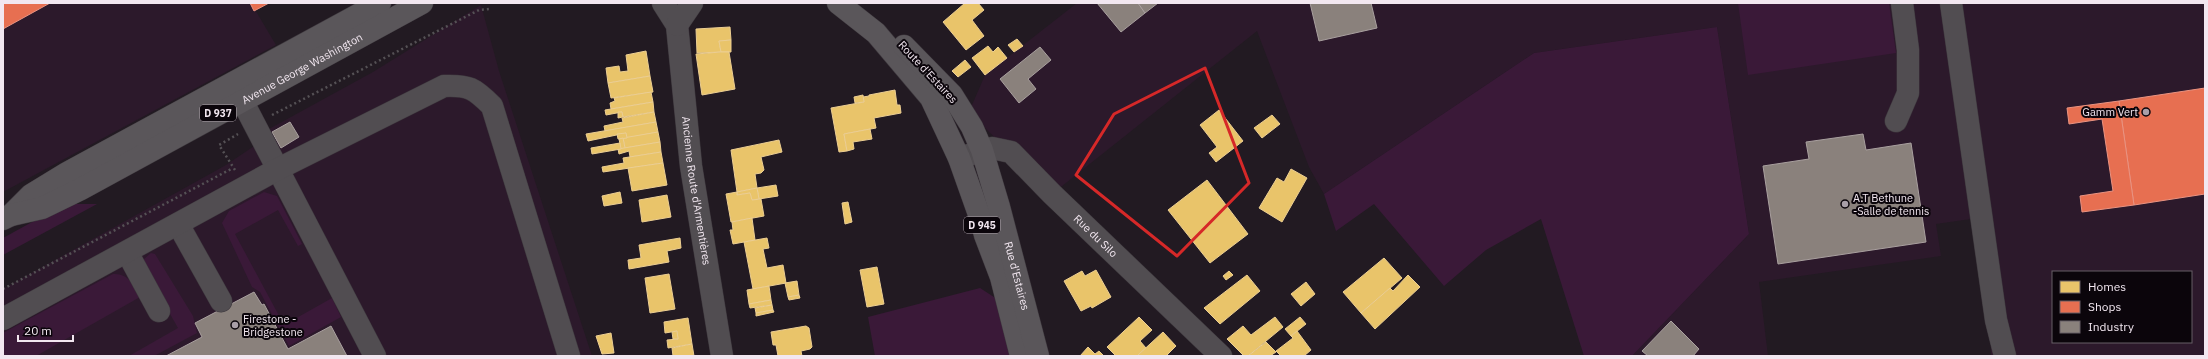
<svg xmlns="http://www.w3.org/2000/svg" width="2208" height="359" font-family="'IBM Plex Sans',sans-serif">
  <rect width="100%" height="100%" fill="#221a22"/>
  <g fill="#2c192b" fill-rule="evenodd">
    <path d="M3,3H251L276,45L3,192Z"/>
    <path d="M1077,3H2205V356H1991V343L1971,219L1936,224L1941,256L1759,282L1768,356H1632L1749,234L1717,27L1534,53L1324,194L1309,167L1257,31L1052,194L969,112L985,75ZM2053,272H2191V342H2053Z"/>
    <path d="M481,5L499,71L592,356H3V289L226,165L263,140L269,129L373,72Z"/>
  </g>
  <g fill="#3a1938">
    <path d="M1738,3H1889L1896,53L1748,75Z"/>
    <path d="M1717,27L1749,234L1632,356H1584L1541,219L1486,250L1444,286L1374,204L1336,231L1324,194L1534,53Z"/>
    <path d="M264,192L277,196L302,244L298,246L278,210L235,234L284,325L332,298L341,317L289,346L260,292L252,287L222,223L229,211Z"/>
    <path d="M65,204H97L3,255V238Z"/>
    <path d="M151,253L155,254L193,316L197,333L154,356H129L178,328L143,266V260Z"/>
    <path d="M113,274C128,273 134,285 140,297L36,356H3V333Z"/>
    <path d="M980,288L1000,301L1012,356H875L868,317Z"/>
  </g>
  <g fill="#e9c46a" stroke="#ecce92">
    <path d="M965,3H978L984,10L972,20L984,36L966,50L943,22Z"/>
    <path d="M730,27L731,40L719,41L721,52L697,53L696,29Z"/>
    <path d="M1017,39L1023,46L1014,52L1008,45Z"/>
    <path d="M731,40V52H721L719,41Z"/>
    <path d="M988,46L993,52L998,47L1007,58L985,75L972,58Z"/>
    <path d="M646,51L650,76L608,83L606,68L619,66L620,72L628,71L626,55Z"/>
    <path d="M721,52H729L735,89L702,95L696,54Z"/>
    <path d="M965,60L971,67L958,77L952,71Z"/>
    <path d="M650,76L653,92L611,98L608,83Z"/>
    <path d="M895,90L897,105H900L901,113L874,118L876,128L844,134L847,151L839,152L831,108L864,102L863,97L869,96V95Z"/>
    <path d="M651,92L653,102L611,109L610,103L615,101L614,98Z"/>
    <path d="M863,95L864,102L855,103L854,97Z"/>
    <path d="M653,102L654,112L623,117L622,112L606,115L605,110Z"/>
    <path d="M1219,110L1243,141L1216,162L1209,153L1217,147L1200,125Z"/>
    <path d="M618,112H622L623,117L618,118Z"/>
    <path d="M654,112L656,122L605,131L604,126L623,122L622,118Z"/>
    <path d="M1272,115L1280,124L1262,138L1254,128Z"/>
    <path d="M656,122L658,132L627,138L626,133L588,141L586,134Z"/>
    <path d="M870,129L872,139L853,142L854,149L847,151L844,134Z"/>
    <path d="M658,132L660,142L625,148L623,138Z"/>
    <path d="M626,133L627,138L618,139L617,134Z"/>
    <path d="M623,138L625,148L621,149L619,139Z"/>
    <path d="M779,140L782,152L761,157L764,170L761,173L755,174L757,188L737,192L731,150Z"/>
    <path d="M660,142L661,152L630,157L629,151L619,154L618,149Z"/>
    <path d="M620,143L621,149L592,154L591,148Z"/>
    <path d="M661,152L663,163L603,172L602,167L624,163L623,158Z"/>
    <path d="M663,163L667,185L632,191L628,168Z"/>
    <path d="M1291,169L1307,178L1282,222L1259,208L1277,178L1284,182Z"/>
    <path d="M1207,180L1248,234L1210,263L1168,210Z"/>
    <path d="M776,185L778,196L759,199L757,188Z"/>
    <path d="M757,188L759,199L752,200L750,193L737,195V192Z"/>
    <path d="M620,192L622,203L604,206L602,196Z"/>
    <path d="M737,192V195L750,193L752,200L761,199L764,216L731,222L726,194Z"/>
    <path d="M667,195L671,217L642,222L639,200Z"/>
    <path d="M848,202L852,222L845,224L842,203Z"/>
    <path d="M752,218L755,240L733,244L730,230H733L732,222Z"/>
    <path d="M680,238L681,248L667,251L669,262L629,269L628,260L641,258L639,245Z"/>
    <path d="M767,238L769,248L763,249L767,268L783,265L786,283L753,289L744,242Z"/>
    <path d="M1384,258L1402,278L1361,313L1343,292Z"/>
    <path d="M877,267L884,304L867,307L860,270Z"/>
    <path d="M1096,270L1111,297L1092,308L1091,306L1081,311L1064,281L1082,271L1085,276Z"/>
    <path d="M1229,271L1233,275L1226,280L1223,276Z"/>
    <path d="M669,274L675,309L650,313L645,278Z"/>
    <path d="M1247,275L1260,291L1220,324L1204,308Z"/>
    <path d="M1408,275L1420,287L1375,329L1361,313L1390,288L1393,291Z"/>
    <path d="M797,281L799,295L788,297L785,283Z"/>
    <path d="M1306,282L1315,294L1301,306L1291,294Z"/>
    <path d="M769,286L771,300L749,304L747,290Z"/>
    <path d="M799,295L800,298L789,300L788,297Z"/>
    <path d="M771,300L772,305L750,308L749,304Z"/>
    <path d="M772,305L773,310L756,313L755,308Z"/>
    <path d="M773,310L774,312L756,316V313Z"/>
    <path d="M1139,317L1152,330L1140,341L1146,348L1137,356H1116L1107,347Z"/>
    <path d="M1275,317L1283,327L1248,356H1244L1227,339L1243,326L1251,335Z"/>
    <path d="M1300,317L1306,324L1291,336L1285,329Z"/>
    <path d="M688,318L692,344L668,348L667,340L678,339L677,331L665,333L664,322Z"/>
    <path d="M806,326L809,328L812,347L810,349L801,351L802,356H778L776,345H773L771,332Z"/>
    <path d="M677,331L678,339H673L672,332Z"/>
    <path d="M1297,331L1311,350L1304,356H1281L1276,351L1293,338L1291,336Z"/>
    <path d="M1163,332L1176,346L1166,356H1137Z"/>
    <path d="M611,333L614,353L602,354L596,336Z"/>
    <path d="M1266,342L1276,352L1270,356H1248Z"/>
    <path d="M692,344L694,356H673L672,348Z"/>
    <path d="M1088,347L1095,354L1099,351L1104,356H1080Z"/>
  </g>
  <g fill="#e76f51" stroke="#ea9381">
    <path d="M3,3H50L3,29Z"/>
    <path d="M250,3H269L254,11Z"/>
    <path d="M2205,88V194L2134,205L2119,101Z"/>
    <path d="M2119,101L2134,205L2082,212L2080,196L2113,191L2102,119L2069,124L2067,108Z"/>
  </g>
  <g fill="#8a817c" stroke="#a9a09f">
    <path d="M1097,3H1138L1145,13L1121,32Z"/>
    <path d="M1138,3H1158L1145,13Z"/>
    <path d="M1310,3H1371L1377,28L1319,41Z"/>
    <path d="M1040,47L1051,60L1028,79L1036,89L1019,103L1000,79Z"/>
    <path d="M290,122L299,137L281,148L272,132Z"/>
    <path d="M1863,134L1866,150L1911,143L1926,242L1778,264L1763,166L1809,159L1806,142Z"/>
    <path d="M254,292L262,305L264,304L288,349L331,326L347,356H166L202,337L195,323Z"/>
    <path d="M1671,321L1699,349L1693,356H1648L1642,351Z"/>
  </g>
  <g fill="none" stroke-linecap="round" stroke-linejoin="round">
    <defs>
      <g id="minor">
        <path id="s1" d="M663,3L677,25L691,166L722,356"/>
        <path d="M1951,3L1996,320L2005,356"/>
        <path d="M677,25L692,3"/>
        <path d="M234,85L375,356"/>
        <path d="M1896,121L1908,93V50L1902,3"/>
        <path id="s2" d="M959,158L992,148L1011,152L1052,194L1221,356"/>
        <path d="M178,224L221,301"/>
        <path d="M127,252L159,311"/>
        <path d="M3,319L278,169L444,86C469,85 474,88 492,106L569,356"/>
      </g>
      <g id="major">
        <path d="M838,3L876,33L931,98L959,158L981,220L985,235L1001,277L1021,356"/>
        <path id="s3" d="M904,46L952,95L972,127L982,150L999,207L1038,356"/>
        <path d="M11,215L31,195L67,173L380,3"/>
        <path id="s4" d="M3,219L11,215L42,208L81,189L422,3"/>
      </g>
    </defs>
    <use href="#minor" stroke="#3e383e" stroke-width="23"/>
    <use href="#major" stroke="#3e383e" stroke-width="23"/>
    <g stroke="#555155" stroke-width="2.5" stroke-dasharray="2 3" stroke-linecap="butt">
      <path d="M272,115L479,10L490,9"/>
      <path d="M235,170L219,145L238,134"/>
      <path d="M3,289L233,168"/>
    </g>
    <use href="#minor" stroke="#514d51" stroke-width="22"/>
    <use href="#major" stroke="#5a565a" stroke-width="22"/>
  </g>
  <path fill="none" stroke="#d62828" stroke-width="3" stroke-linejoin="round" d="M1205,68L1249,183L1177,256L1076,175L1114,114Z"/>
  <g fill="#a99fa8" stroke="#0b050b" stroke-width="1.5">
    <circle cx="2146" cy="112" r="4"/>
    <circle cx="1845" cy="204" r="4"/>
    <circle cx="235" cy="325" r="4"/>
  </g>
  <g text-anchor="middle" stroke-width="4" stroke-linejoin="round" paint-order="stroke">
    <g fill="#0b050b" stroke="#ada3ab" stroke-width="1">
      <rect x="200" y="105" width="36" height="16" rx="3"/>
      <rect x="964" y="217" width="36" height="16" rx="3"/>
    </g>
    <g font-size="10" font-weight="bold" fill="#f2e7f0">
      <text x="218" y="117">D 937</text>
      <text x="982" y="229">D 945</text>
    </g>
    <g font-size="11" fill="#f2e7f0" stroke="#0b050b">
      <text dy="4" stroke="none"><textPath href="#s4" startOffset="336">Avenue George Washington</textPath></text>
      <text transform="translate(928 72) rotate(47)" y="4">Route d'Estaires</text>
      <text dy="4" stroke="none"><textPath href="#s1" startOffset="193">Ancienne Route d'Armentières</textPath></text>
      <text dy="4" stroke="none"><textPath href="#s2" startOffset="173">Rue du Silo</textPath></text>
      <text dy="4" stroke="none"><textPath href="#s3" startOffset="262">Rue d'Estaires</textPath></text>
    </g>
    <g font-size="11" fill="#f2e7f0" stroke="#0b050b" text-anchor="start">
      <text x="2138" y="116" text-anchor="end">Gamm Vert</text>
      <text x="1853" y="202">A.T Bethune<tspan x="1853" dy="13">-Salle de tennis</tspan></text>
      <text x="243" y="323">Firestone -<tspan x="243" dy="13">Bridgestone</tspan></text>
    </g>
  </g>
  <rect width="2208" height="359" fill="none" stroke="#f2e7f0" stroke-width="8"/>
  <rect x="2052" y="271" width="140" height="72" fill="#0b050b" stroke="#675f67"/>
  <rect x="2060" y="281" width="20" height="12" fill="#e9c46a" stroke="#675f67"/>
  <text x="2088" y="291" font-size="12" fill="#f2e7f0">Homes</text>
  <rect x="2060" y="301" width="20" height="12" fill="#e76f51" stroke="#675f67"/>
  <text x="2088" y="311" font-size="12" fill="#f2e7f0">Shops</text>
  <rect x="2060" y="321" width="20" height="12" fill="#8a817c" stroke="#675f67"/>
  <text x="2088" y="331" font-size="12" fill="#f2e7f0">Industry</text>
  <path d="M18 335v6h55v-6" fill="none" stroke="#f2e7f0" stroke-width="2"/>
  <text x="24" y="335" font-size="12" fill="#f2e7f0" stroke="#0b050b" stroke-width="3" paint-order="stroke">20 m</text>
</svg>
